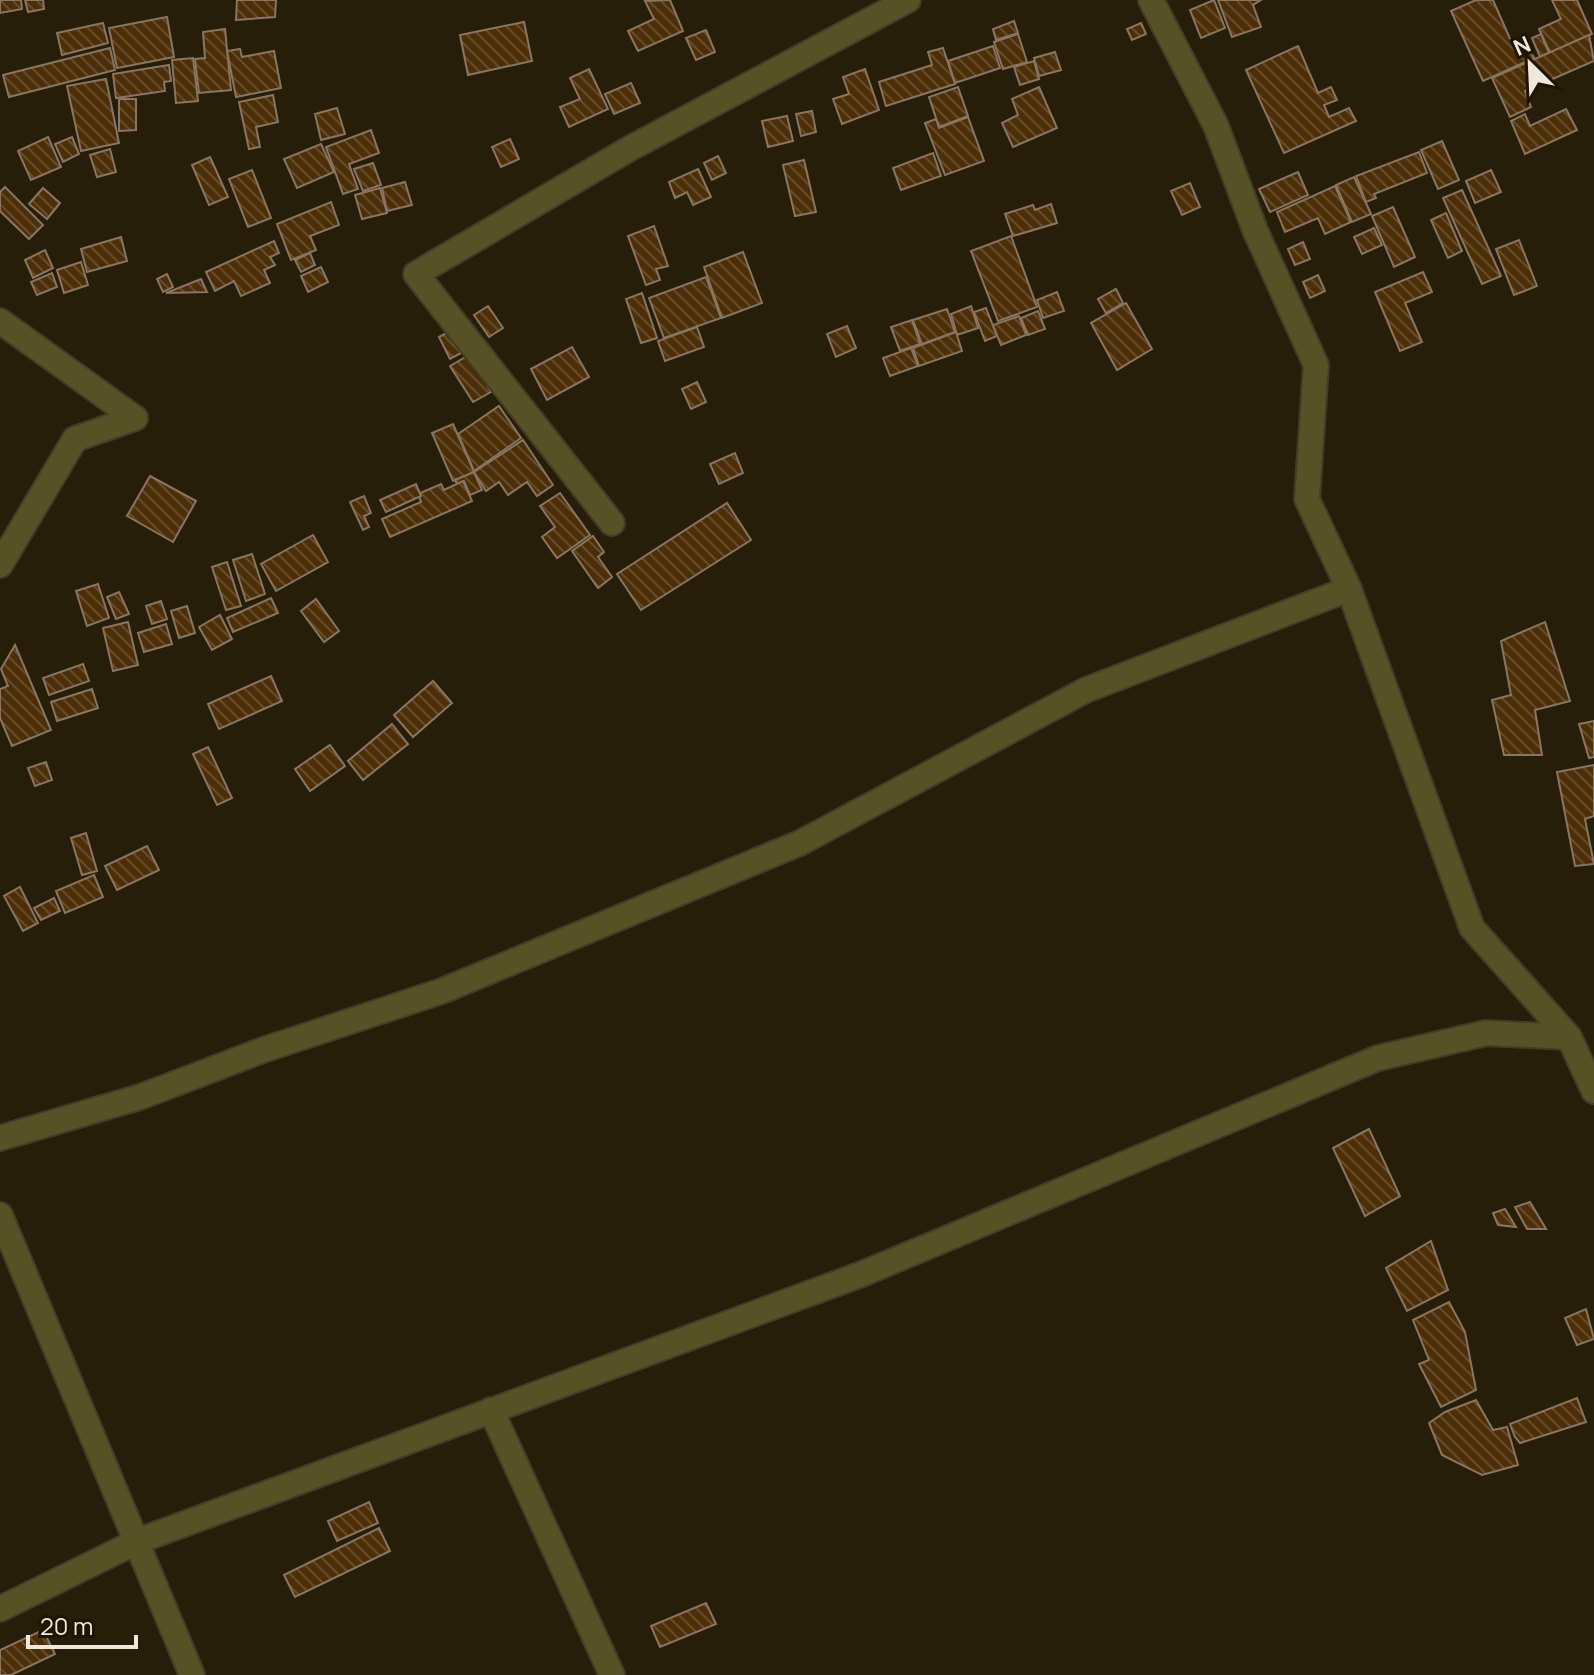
<svg xmlns="http://www.w3.org/2000/svg" width="1594" height="1675" font-family="Manrope,sans-serif">
  <defs>
    <pattern id="building-back-hatch" width="6" height="6" patternUnits="userSpaceOnUse" patternTransform="scale(2)"><rect width="6" height="6" fill="#4c2e07"/><path d="M-1 5l2 2M0 0l6 6M5-1l2 2" fill="none" stroke="#664c2b"/></pattern>
  </defs>
  <rect width="100%" height="100%" fill="#271e09"/>
  <g fill="url(#building-back-hatch)" stroke="#887562" stroke-width="2">
    <path d="M0,0H21L22,9L0,13Z"/>
    <path d="M25,0H43L44,9L28,12Z"/>
    <path d="M237,0H276L275,17L236,20Z"/>
    <path d="M670,0L683,31L638,51L628,31L654,19L645,1Z"/>
    <path d="M1214,0L1225,28L1201,38L1190,10Z"/>
    <path d="M1218,0H1261L1253,5L1261,27L1232,37Z"/>
    <path d="M1476,0H1493L1514,48L1527,42L1534,58L1483,81L1451,11Z"/>
    <path d="M1552,0H1577L1592,34L1550,53L1539,29L1561,19Z"/>
    <path d="M167,17L174,57L117,68L109,28Z"/>
    <path d="M1014,21L1018,33L996,40L993,29Z"/>
    <path d="M524,22L532,61L468,75L460,35Z"/>
    <path d="M103,23L108,43L62,55L57,33Z"/>
    <path d="M1141,23L1146,34L1132,40L1127,29Z"/>
    <path d="M225,29L231,90L199,93L195,59L205,58L203,32Z"/>
    <path d="M706,30L715,52L696,60L686,38Z"/>
    <path d="M1018,34L1027,62L1003,69L994,42Z"/>
    <path d="M1541,34L1549,53L1540,57L1532,38Z"/>
    <path d="M1589,35L1594,61L1525,91L1531,107L1510,117L1492,78Z"/>
    <path d="M993,46L1000,68L955,83L948,61Z"/>
    <path d="M1298,46L1318,93L1331,87L1337,100L1324,105L1329,117L1349,108L1356,121L1284,153L1246,70Z"/>
    <path d="M110,48L115,70L9,97L3,75Z"/>
    <path d="M943,48L955,84L886,106L879,82L932,65L928,52Z"/>
    <path d="M240,49L242,57L274,51L281,88L236,97L227,51Z"/>
    <path d="M1055,52L1061,70L1039,76L1034,58Z"/>
    <path d="M193,58L198,101L176,103L172,60Z"/>
    <path d="M1034,61L1039,79L1020,85L1014,67Z"/>
    <path d="M169,65L171,81L164,82L165,91L116,98L113,74Z"/>
    <path d="M589,69L608,109L569,127L560,107L580,99L570,78Z"/>
    <path d="M865,69L879,110L842,124L833,99L849,94L843,77Z"/>
    <path d="M106,79L119,143L81,151L67,86Z"/>
    <path d="M631,83L640,103L614,114L605,94Z"/>
    <path d="M958,87L968,116L939,127L929,97Z"/>
    <path d="M1039,87L1057,128L1013,147L1002,123L1018,115L1012,99Z"/>
    <path d="M273,95L278,122L256,127L260,147L249,149L239,102Z"/>
    <path d="M119,99H136V130L119,131Z"/>
    <path d="M337,108L345,134L321,140L315,114Z"/>
    <path d="M1566,109L1577,130L1525,154L1511,121L1525,114L1530,126Z"/>
    <path d="M812,111L816,132L801,136L796,114Z"/>
    <path d="M787,116L793,141L768,147L762,121Z"/>
    <path d="M968,117L984,161L945,175L925,123L936,119L939,128Z"/>
    <path d="M371,130L379,153L349,164L358,189L343,194L326,147Z"/>
    <path d="M48,137L61,167L31,180L18,151Z"/>
    <path d="M72,137L79,154L63,162L55,144Z"/>
    <path d="M510,139L519,159L501,167L492,147Z"/>
    <path d="M1442,141L1459,180L1438,189L1421,150Z"/>
    <path d="M321,144L334,172L297,188L284,159Z"/>
    <path d="M110,149L116,172L97,177L90,155Z"/>
    <path d="M1419,152L1427,173L1374,194L1376,198L1366,202L1356,176Z"/>
    <path d="M933,153L941,176L901,190L893,168Z"/>
    <path d="M718,156L726,173L712,180L704,163Z"/>
    <path d="M210,157L228,197L209,205L192,165Z"/>
    <path d="M804,160L816,212L795,216L783,165Z"/>
    <path d="M373,163L381,185L363,191L354,169Z"/>
    <path d="M698,169L711,197L693,205L687,192L675,198L669,182Z"/>
    <path d="M252,170L271,218L248,227L229,179Z"/>
    <path d="M1491,170L1501,192L1475,203L1466,181Z"/>
    <path d="M1298,172L1308,195L1270,212L1259,189Z"/>
    <path d="M1354,177L1371,214L1352,222L1336,185Z"/>
    <path d="M405,182L412,205L387,211L382,188Z"/>
    <path d="M1190,183L1200,207L1182,215L1171,191Z"/>
    <path d="M1335,186L1351,222L1325,234L1318,218L1285,232L1277,212Z"/>
    <path d="M5,187L43,225L29,239L0,211V192Z"/>
    <path d="M43,188L60,203L47,219L29,204Z"/>
    <path d="M380,188L387,213L362,219L355,195Z"/>
    <path d="M1462,190L1501,276L1482,284L1443,198Z"/>
    <path d="M331,202L339,225L310,236L316,250L291,260L277,224Z"/>
    <path d="M1051,204L1057,223L1013,236L1005,214L1033,205L1035,210Z"/>
    <path d="M1393,207L1415,257L1394,267L1372,216Z"/>
    <path d="M1446,213L1462,251L1448,258L1431,220Z"/>
    <path d="M654,226L668,266L656,269L660,280L646,285L628,236Z"/>
    <path d="M1374,228L1382,245L1362,254L1354,237Z"/>
    <path d="M1011,236L1037,307L998,321L971,251Z"/>
    <path d="M121,237L127,261L87,272L81,249Z"/>
    <path d="M1519,240L1537,286L1514,295L1496,249Z"/>
    <path d="M274,241L279,253L270,257L275,265L264,270L270,283L241,296L234,281L215,291L206,272Z"/>
    <path d="M1303,242L1310,259L1295,265L1288,249Z"/>
    <path d="M45,250L53,268L33,278L25,260Z"/>
    <path d="M743,252L762,303L722,318L704,267Z"/>
    <path d="M310,253L315,265L301,272L295,260Z"/>
    <path d="M81,262L88,285L64,293L57,270Z"/>
    <path d="M321,267L328,282L308,292L301,276Z"/>
    <path d="M1423,272L1432,292L1405,303L1422,342L1400,351L1375,292Z"/>
    <path d="M52,273L57,287L37,295L31,282Z"/>
    <path d="M167,274L173,287L163,292L157,279Z"/>
    <path d="M1318,275L1325,291L1310,298L1303,282Z"/>
    <path d="M706,277L721,318L664,338L649,298Z"/>
    <path d="M201,279L207,292L166,293Z"/>
    <path d="M1116,289L1123,303L1106,313L1098,299Z"/>
    <path d="M1057,292L1064,311L1043,318L1037,300Z"/>
    <path d="M642,293L657,338L641,343L626,299Z"/>
    <path d="M1126,303L1152,349L1117,370L1091,323Z"/>
    <path d="M488,306L503,328L489,337L474,315Z"/>
    <path d="M971,306L978,328L957,335L951,314Z"/>
    <path d="M986,308L997,336L985,341L974,312Z"/>
    <path d="M947,309L955,332L922,344L913,320Z"/>
    <path d="M1038,311L1045,329L1028,335L1021,318Z"/>
    <path d="M1019,316L1026,335L1001,345L993,325Z"/>
    <path d="M912,320L920,344L900,351L891,327Z"/>
    <path d="M847,326L856,348L836,357L827,334Z"/>
    <path d="M697,327L704,347L665,361L658,341Z"/>
    <path d="M452,330L463,352L450,359L439,337Z"/>
    <path d="M956,332L962,351L919,366L913,348Z"/>
    <path d="M572,347L589,377L547,400L531,369Z"/>
    <path d="M911,348L918,366L890,376L883,358Z"/>
    <path d="M469,355L491,392L473,402L450,366Z"/>
    <path d="M697,382L706,402L691,409L682,389Z"/>
    <path d="M499,406L521,438L474,471L458,434Z"/>
    <path d="M453,424L474,472L453,481L432,433Z"/>
    <path d="M523,440L553,485L537,496L527,482L508,495L499,482L486,491L474,472Z"/>
    <path d="M735,453L743,473L719,484L710,464Z"/>
    <path d="M474,472L482,490L470,495L464,481L457,484L455,480Z"/>
    <path d="M150,476L196,501L173,542L127,516Z"/>
    <path d="M463,481L472,501L390,537L382,519L421,502L418,494L441,484L444,490Z"/>
    <path d="M416,484L421,496L386,512L380,500Z"/>
    <path d="M560,493L590,535L557,558L542,537L555,527L540,506Z"/>
    <path d="M364,496L371,513L364,516L369,527L363,530L350,502Z"/>
    <path d="M727,503L751,540L641,610L617,574Z"/>
    <path d="M313,535L328,562L276,591L261,564Z"/>
    <path d="M593,536L604,552L598,557L612,577L598,588L572,551Z"/>
    <path d="M252,554L265,594L246,601L233,560Z"/>
    <path d="M227,562L241,606L226,610L212,567Z"/>
    <path d="M98,584L109,618L87,626L76,591Z"/>
    <path d="M119,592L129,614L116,619L107,597Z"/>
    <path d="M271,598L278,613L233,632L227,618Z"/>
    <path d="M316,599L339,631L324,642L301,611Z"/>
    <path d="M161,601L167,619L152,624L146,606Z"/>
    <path d="M187,606L195,633L179,638L171,611Z"/>
    <path d="M220,615L232,639L212,650L199,627Z"/>
    <path d="M128,622L138,665L113,671L103,628Z"/>
    <path d="M1545,622L1570,701L1535,710L1542,755H1504L1492,700L1511,695L1501,641Z"/>
    <path d="M166,624L172,644L144,652L138,633Z"/>
    <path d="M15,645L51,730L12,746L0,718V689L8,686L1,669Z"/>
    <path d="M83,664L89,681L49,695L43,678Z"/>
    <path d="M271,676L282,701L219,729L208,704Z"/>
    <path d="M433,681L452,703L413,737L394,715Z"/>
    <path d="M92,689L98,708L57,721L51,702Z"/>
    <path d="M1594,721V757L1589,758L1579,724Z"/>
    <path d="M392,724L408,744L363,780L348,761Z"/>
    <path d="M330,745L345,766L310,791L295,769Z"/>
    <path d="M208,747L232,798L217,805L193,754Z"/>
    <path d="M46,762L52,780L35,786L28,768Z"/>
    <path d="M1594,765V816L1585,819L1594,864L1575,866L1557,772Z"/>
    <path d="M86,833L97,871L82,875L71,838Z"/>
    <path d="M147,846L159,870L117,890L105,866Z"/>
    <path d="M94,875L103,897L65,913L56,891Z"/>
    <path d="M20,887L38,923L23,931L4,896Z"/>
    <path d="M54,898L60,911L41,920L34,908Z"/>
    <path d="M1369,1129L1400,1196L1365,1216L1333,1148Z"/>
    <path d="M1530,1202L1546,1229H1527L1515,1207Z"/>
    <path d="M1505,1209L1516,1227L1498,1225L1493,1213Z"/>
    <path d="M1431,1241L1448,1290L1407,1311L1386,1268Z"/>
    <path d="M1449,1302L1465,1332L1476,1390L1441,1407L1419,1364L1429,1360L1413,1320Z"/>
    <path d="M1586,1309L1594,1339L1577,1345L1565,1318Z"/>
    <path d="M1577,1398L1586,1422L1520,1443L1515,1437L1510,1424Z"/>
    <path d="M1476,1400L1493,1430L1507,1427L1518,1465L1482,1475L1442,1455L1429,1423L1445,1412Z"/>
    <path d="M369,1502L378,1523L337,1541L328,1521Z"/>
    <path d="M379,1528L390,1551L295,1597L284,1575Z"/>
    <path d="M706,1603L716,1624L660,1647L651,1626Z"/>
    <path d="M43,1630L55,1654L11,1675H0V1650Z"/>
  </g>
  <g fill="none" stroke-linecap="round" stroke-linejoin="round">
    <defs>
      <g id="minor">
        <path d="M1151,0L1216,126L1255,230L1316,365L1307,499L1349,589L1472,928L1569,1037L1594,1091"/>
        <path d="M0,321L135,418"/>
        <path d="M612,523L416,274L629,149L908,0"/>
        <path d="M0,565L75,439L135,418"/>
        <path d="M0,1138L140,1097L263,1050L442,991L800,843L1086,690L1349,589"/>
        <path d="M0,1215L192,1675"/>
        <path d="M491,1410L612,1675"/>
        <path d="M0,1609L138,1541L862,1274L1378,1058L1486,1033L1569,1037"/>
      </g>
    </defs>
    <use href="#minor" stroke="#433a27" stroke-width="28"/>
    <use href="#minor" stroke="#565225" stroke-width="24"/>
  </g>
  <g transform="translate(1530 64) rotate(336)" stroke="#1e1502" stroke-width="6" paint-order="stroke">
  <path d="M0-6L14 30L0 20L-14 30Z" fill="#efe9dc"/>
  <text y="-12" font-size="22" font-weight="bold" text-anchor="middle" fill="#efe9dc">N</text>
  </g>
  <path d="M28 1635v12h108v-12" fill="none" stroke="#efe9dc" stroke-width="4"/>
  <text x="40" y="1635" font-size="24" fill="#efe9dc" stroke="#1e1502" stroke-width="6" paint-order="stroke">20 m</text>
</svg>
